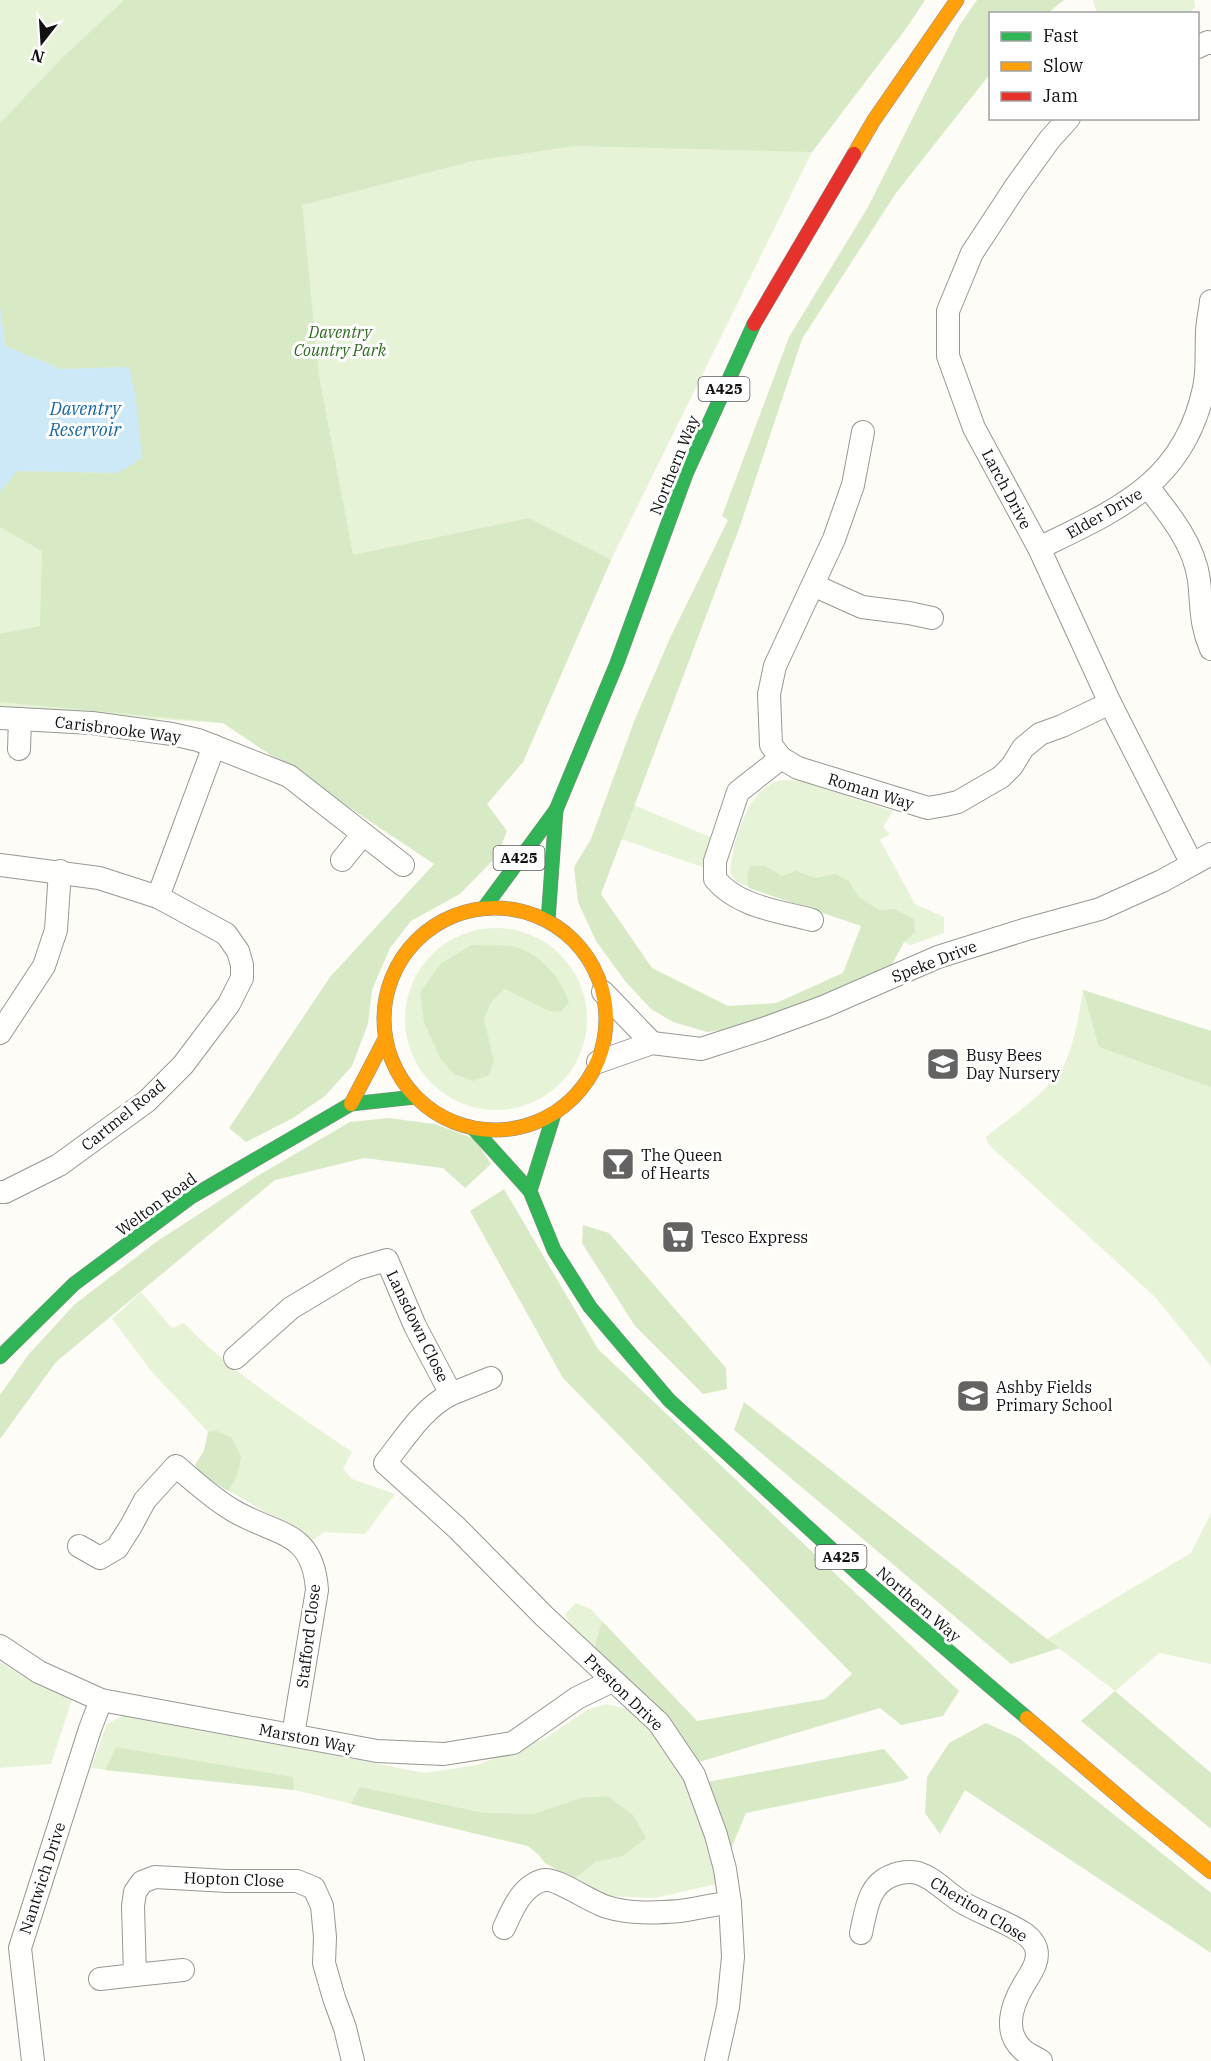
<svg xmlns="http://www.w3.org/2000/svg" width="1211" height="2061" font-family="'IBM Plex Serif',serif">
  <rect width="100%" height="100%" fill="#fdfcf7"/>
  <g fill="#e7f3d7">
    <path d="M0,0H925L907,27L812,152L611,560L523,762L434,864L223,723L0,710Z"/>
    <path d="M1093,0H1194L1195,8L1188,13H1097Z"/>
    <path d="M783,780L801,781L893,811L883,827L890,834L880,840L915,904L944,917V933L911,945L861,925L755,890L736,881L730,873C733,842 747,785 783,780Z"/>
    <path d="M634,805L715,839L711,870L621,839Z"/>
    <circle cx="496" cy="1019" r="91"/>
    <path d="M1083,990L1211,1031V1366L1156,1298L988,1144L986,1137C1009,1118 1052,1090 1065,1063C1075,1041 1079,1014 1083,990Z"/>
    <path d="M141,1292L172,1328L184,1323C233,1374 294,1412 352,1452L343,1469L352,1479L395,1494L365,1534L324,1532L307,1545L291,1527L202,1475L195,1465L204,1451L208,1432L152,1372L112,1319Z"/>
    <path d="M1211,1513V1664L1159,1653L1115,1691L1047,1639L1191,1553Z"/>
    <path d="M576,1603L591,1609L602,1621L594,1648L572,1627L565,1614Z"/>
    <path d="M0,1662L28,1679L72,1700L51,1764L0,1768Z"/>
    <path d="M606,1704L633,1710L673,1749L712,1858L716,1884L655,1898L605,1896L545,1863L539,1855L528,1846L294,1790L91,1768L107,1724L124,1715L425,1773L477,1765L544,1739L587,1710Z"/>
  </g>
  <g fill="#d8eac5">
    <path d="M124,0H925L907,27L812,152L575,146L473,161L302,205L319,376L353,555L529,518L611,560L523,762L487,804L507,831L497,856L460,894L411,921L390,948L372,990L368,1024L352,1066L325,1096L293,1118L246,1142L229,1128L330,977L434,864L223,723L0,702V634L40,626L42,551L0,527V492L17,471L118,473L129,367L61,369L5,346L0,306V123L63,57Z"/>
    <path d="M977,0H1064L1048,13L990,14V74L896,193L802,339L740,526L601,894L652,968L728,1006L776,1003L843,973L861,926L749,888L747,875L750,866H765L782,876L796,871L816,878L835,874L849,881L859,897L879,910L894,909L914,919L915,932L904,942L891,966L754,1026L707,1032L673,1022L651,1009L625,981L596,941L578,902L574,867L591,839L635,719L670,638L728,520L722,516L789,337L868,207L959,26Z"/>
    <path d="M472,945C485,946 502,944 515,947C540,953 562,979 569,1003L560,1012L549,1011L505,989L491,1002L484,1019L494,1062L489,1075L473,1081L454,1074L440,1058L424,1022L420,992L441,963Z"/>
    <path d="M1083,990L1211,1031V1087L1099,1047Z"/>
    <path d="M388,1118L435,1124L475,1139L491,1164L465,1188L443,1168L364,1158L275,1180L56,1362L0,1439V1395L28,1355L75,1304L156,1242L259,1175L350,1122Z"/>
    <path d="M504,1189L598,1349L959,1691L943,1716L901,1725L880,1708L699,1762L667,1716L594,1648L602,1621L697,1721L825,1699L852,1674L563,1378L470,1211Z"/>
    <path d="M583,1225L609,1233L726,1368L727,1389L703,1394L635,1326L582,1243Z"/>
    <path d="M744,1402L1047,1639L1060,1648L1011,1664L734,1430Z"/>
    <path d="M217,1431L232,1438L241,1457L237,1476L228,1491L202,1475L195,1465L204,1451L208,1432Z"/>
    <path d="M1115,1691L1211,1773V1829L1081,1721Z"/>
    <path d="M986,1723L1019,1738L1211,1893V1953L965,1790L940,1834L925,1813L927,1777L949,1743Z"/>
    <path d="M116,1747L293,1777L294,1790L105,1770Z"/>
    <path d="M884,1749L909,1778L902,1781L746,1813L731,1849L707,1782Z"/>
    <path d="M360,1787L484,1813L534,1814L581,1798L608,1796L633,1815L646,1838L623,1856L595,1862L574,1879L545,1863L539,1855L528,1846L351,1804Z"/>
  </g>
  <path fill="#cde8f7" d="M0,306L5,346L61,369L129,367L136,399L142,458L118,473L17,471L0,492Z"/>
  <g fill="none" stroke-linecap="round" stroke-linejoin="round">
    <defs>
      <g id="street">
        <path d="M1198,47L1208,42L1211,43"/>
        <path d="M1069,118L1050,139L1016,186L972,253L948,311V356L974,428L1039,548L1110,703L1192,864"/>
        <path d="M863,432L853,485L834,539L775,666L769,694L771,745L781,758L798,768L928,808L945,805L958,802L1001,777L1012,766L1023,748L1040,734L1062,726L1110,703"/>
        <path d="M1148,487C1170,515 1194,544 1199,580C1202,607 1200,623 1211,649"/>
        <path d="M1039,548C1117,510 1184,483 1204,388C1208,370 1206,351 1207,333C1207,322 1210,312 1211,301"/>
        <path d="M813,585L862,607L909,613L932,618"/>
        <path d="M0,718L92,723L172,734L198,740L289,776L403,865"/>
        <path d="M19,749L20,719"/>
        <path d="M781,758L738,792L715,861V879C738,907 779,911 812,920"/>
        <path d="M342,860L363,834"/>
        <path d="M0,865L99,878L158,897L226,934L238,951L242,965V978L229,1004L183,1065L147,1101L59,1165L5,1192H0"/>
        <path d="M158,897L214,746"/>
        <path d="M603,992L652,1043"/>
        <path d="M0,1033L44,966L56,930L60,871"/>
        <path d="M598,1062L652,1043L701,1049L763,1029L823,1007L938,957L1027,929L1100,909L1162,881L1211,854"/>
        <path d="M235,1358L291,1308L356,1269L387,1260L415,1326L451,1394C422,1409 405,1438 385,1463L457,1528L544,1616L659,1723L694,1775L716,1835L725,1869L730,1903L733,1957L728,2007L716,2061"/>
        <path d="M451,1394L491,1378"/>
        <path d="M79,1546L100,1558L117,1548L131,1526L145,1500L176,1466C195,1482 213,1499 234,1511C277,1536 313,1530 317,1590L293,1735"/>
        <path d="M0,1646L39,1672L101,1700L377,1751L444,1754L513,1743L577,1698L612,1681"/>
        <path d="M504,1928C512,1910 522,1885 544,1880C557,1878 590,1902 607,1907C630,1914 655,1913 680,1911C697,1909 713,1904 730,1903"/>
        <path d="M861,1933C866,1911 868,1885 891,1876C900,1872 909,1871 918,1873C934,1878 946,1892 960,1901C981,1914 1004,1920 1025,1934C1029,1937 1034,1942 1036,1948C1040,1962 1030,1974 1023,1986C1012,2005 1003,2031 1022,2049C1027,2054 1035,2057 1041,2061"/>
        <path d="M183,1970L135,1975L133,1906L135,1892L142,1882L155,1877L227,1881H297L314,1888L322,1906L325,1937L324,1963L334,1998L345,2028L353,2061"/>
        <path d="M100,1979L135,1975"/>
        <path d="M33,2061L20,1948L90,1729L101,1700"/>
      </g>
      <g id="fast">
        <path d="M484,908L556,810L617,663L686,474L754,324"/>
        <path d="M548,921L556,810"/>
        <path d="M474,1129L530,1191L554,1250L590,1307L669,1400L863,1578L1027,1718"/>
        <path d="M530,1191L554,1114"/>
        <path d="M0,1357L74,1284L191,1197L351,1104L415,1097"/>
      </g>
      <g id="slow">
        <path d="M854,154L874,120L957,0"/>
        <circle cx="495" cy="1019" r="111"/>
        <path d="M351,1104L385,1039"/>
        <path d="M1027,1718L1137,1812L1211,1872"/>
      </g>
      <path id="jam" d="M754,324L854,154"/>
    </defs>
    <use href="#street" stroke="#979795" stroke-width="24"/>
    <use href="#fast" stroke="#8e8d8b" stroke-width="15"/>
    <use href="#slow" stroke="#8e8d8b" stroke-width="15"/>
    <use href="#jam" stroke="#8e8d8b" stroke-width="15"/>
    <use href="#street" stroke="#fffffe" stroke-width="22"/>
    <use href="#fast" stroke="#30b455" stroke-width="14"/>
    <use href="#slow" stroke="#ff9f0a" stroke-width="14"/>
    <use href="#jam" stroke="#e5322d" stroke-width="14"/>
  </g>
  <defs>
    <symbol id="school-square" viewBox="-11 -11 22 22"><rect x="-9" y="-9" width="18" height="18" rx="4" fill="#646362" stroke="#fff"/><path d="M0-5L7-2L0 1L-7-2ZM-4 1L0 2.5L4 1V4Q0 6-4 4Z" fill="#fff"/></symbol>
    <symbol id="bar-square" viewBox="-11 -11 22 22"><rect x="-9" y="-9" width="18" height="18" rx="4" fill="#646362" stroke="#fff"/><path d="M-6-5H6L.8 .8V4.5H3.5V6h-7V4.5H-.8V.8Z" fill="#fff"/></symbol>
    <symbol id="supermarket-square" viewBox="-11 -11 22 22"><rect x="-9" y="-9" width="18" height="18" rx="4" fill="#646362" stroke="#fff"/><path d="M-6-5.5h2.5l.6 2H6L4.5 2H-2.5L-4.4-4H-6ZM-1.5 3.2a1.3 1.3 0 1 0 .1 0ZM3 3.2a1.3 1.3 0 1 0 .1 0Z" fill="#fff"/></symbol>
  </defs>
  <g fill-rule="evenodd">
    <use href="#school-square" x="924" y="1045" width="38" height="38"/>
    <use href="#bar-square" x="599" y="1145" width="38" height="38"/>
    <use href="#supermarket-square" x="659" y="1218" width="38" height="38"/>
    <use href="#school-square" x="954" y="1377" width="38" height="38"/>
  </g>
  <g text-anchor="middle" stroke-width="6" stroke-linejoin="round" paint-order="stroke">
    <g fill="#fff" stroke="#585858" stroke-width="1.5">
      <rect x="698.5" y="377" width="51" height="24" rx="4.5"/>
      <rect x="493.5" y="846" width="51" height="24" rx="4.5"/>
      <rect x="815.5" y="1545" width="51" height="24" rx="4.5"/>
    </g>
    <g font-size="15" font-weight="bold" fill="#111">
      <text x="724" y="394">A425</text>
      <text x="519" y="863">A425</text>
      <text x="841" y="1562">A425</text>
    </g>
    <g font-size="16" font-style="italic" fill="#2f6b1f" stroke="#fff">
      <text x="340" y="338">Daventry<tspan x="340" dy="18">Country Park</tspan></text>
    </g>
    <g font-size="16" fill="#111" stroke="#fff">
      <text transform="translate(674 465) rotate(-68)" y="6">Northern Way</text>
      <text transform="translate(1007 489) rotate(62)" y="6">Larch Drive</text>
      <text transform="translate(1104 513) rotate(-30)" y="6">Elder Drive</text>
      <text transform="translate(118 729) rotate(7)" y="6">Carisbrooke Way</text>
      <text transform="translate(871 791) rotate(17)" y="6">Roman Way</text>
      <text transform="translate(934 961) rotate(-21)" y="6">Speke Drive</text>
      <text transform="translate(123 1115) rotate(-39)" y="6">Cartmel Road</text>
      <text transform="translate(156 1204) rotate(-36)" y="6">Welton Road</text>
      <text transform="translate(418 1326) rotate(64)" y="6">Lansdown Close</text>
      <text transform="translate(919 1604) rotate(41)" y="6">Northern Way</text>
      <text transform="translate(308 1636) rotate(-83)" y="6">Stafford Close</text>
      <text transform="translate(624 1692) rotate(44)" y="6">Preston Drive</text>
      <text transform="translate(307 1738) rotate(11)" y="6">Marston Way</text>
      <text transform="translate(42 1878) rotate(-72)" y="6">Nantwich Drive</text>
      <text transform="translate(234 1879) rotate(2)" y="6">Hopton Close</text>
      <text transform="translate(979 1909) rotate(31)" y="6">Cheriton Close</text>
    </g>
    <g font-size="16" fill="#111" stroke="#fff" text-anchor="start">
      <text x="966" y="1061">Busy Bees<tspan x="966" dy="18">Day Nursery</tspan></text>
      <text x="641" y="1161">The Queen<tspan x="641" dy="18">of Hearts</tspan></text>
      <text x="701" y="1243">Tesco Express</text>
      <text x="996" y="1393">Ashby Fields<tspan x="996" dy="18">Primary School</tspan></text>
    </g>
    <g font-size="18" font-style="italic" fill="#1768a6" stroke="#fff">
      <text x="85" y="415">Daventry<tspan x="85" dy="21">Reservoir</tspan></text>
    </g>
  </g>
  <rect x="989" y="12" width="210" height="108" fill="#ffffff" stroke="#a0a0a0" stroke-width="1.5"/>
  <rect x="1001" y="32" width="30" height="9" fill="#30b455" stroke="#a0a0a0" stroke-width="1.5"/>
  <text x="1043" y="42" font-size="18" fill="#111111">Fast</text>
  <rect x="1001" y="62" width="30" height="9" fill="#ff9f0a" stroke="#a0a0a0" stroke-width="1.5"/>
  <text x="1043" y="72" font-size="18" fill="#111111">Slow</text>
  <rect x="1001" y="92" width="30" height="9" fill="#e5322d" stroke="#a0a0a0" stroke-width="1.5"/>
  <text x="1043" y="102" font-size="18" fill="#111111">Jam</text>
  <g transform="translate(42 42) rotate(197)" stroke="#ffffff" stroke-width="4.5" paint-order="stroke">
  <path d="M0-4.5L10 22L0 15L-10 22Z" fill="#111111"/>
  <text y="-9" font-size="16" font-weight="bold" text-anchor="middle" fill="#111111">N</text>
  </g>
</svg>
